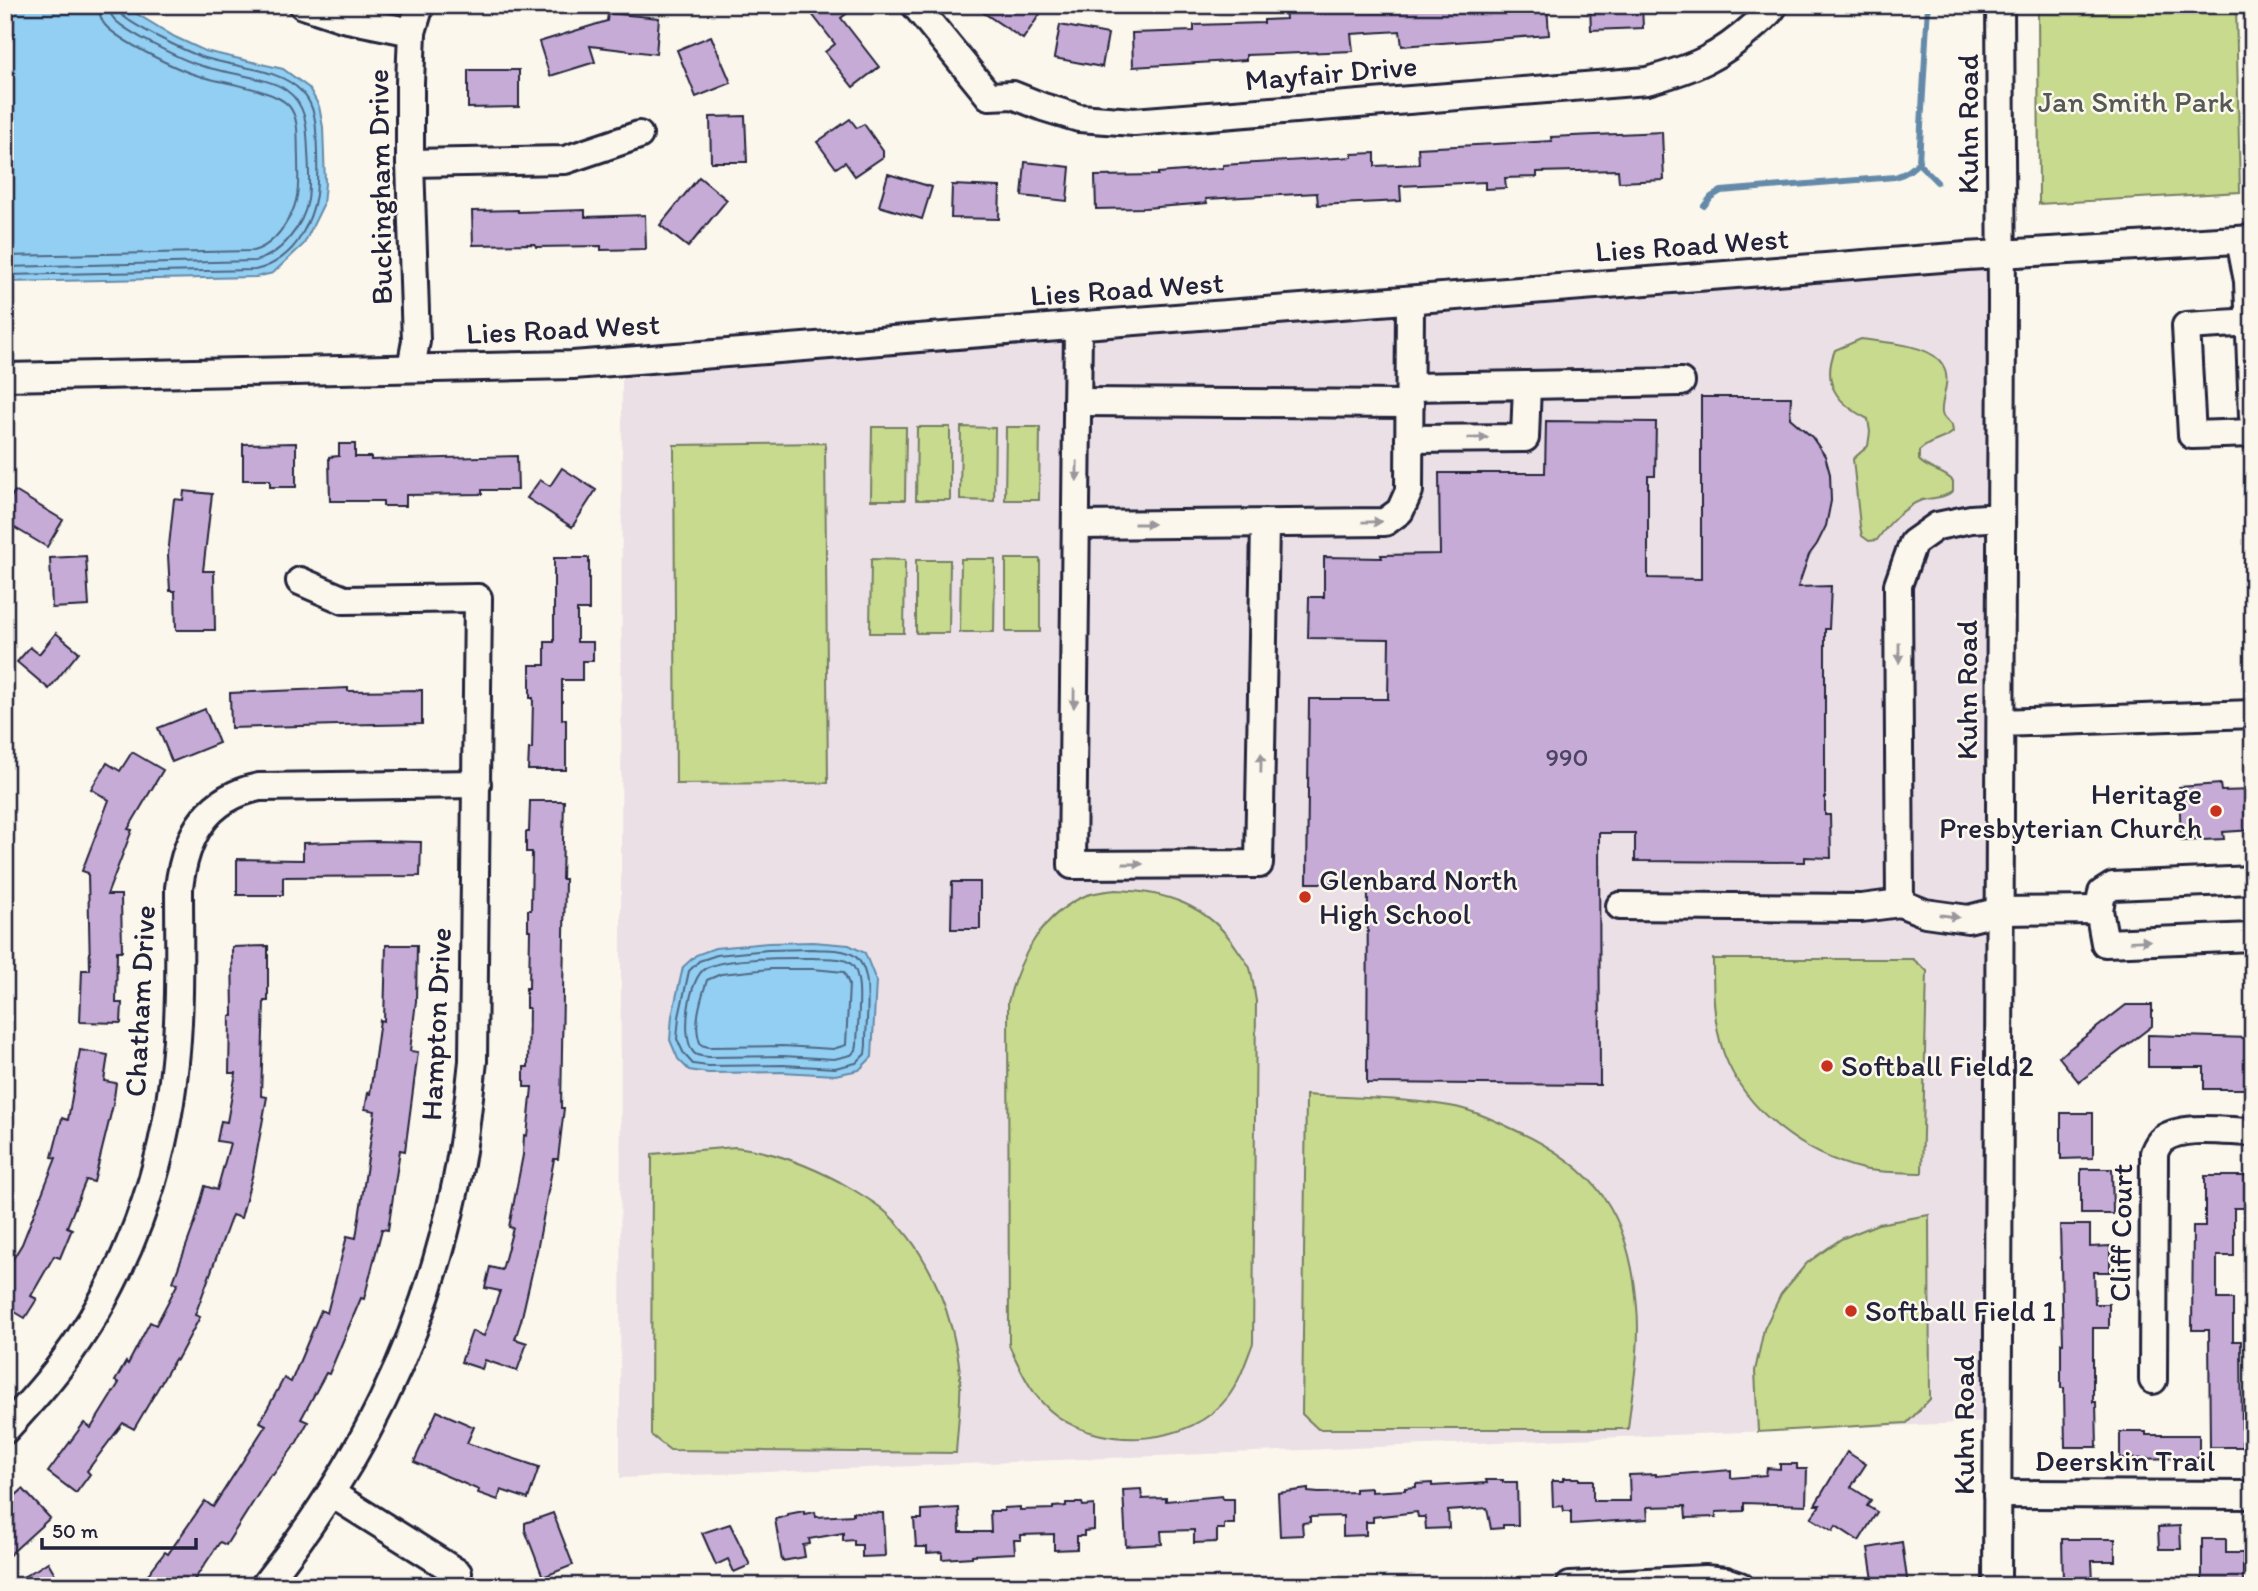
<svg xmlns="http://www.w3.org/2000/svg" width="2258" height="1591" font-family="Itim,sans-serif">
  <rect width="100%" height="100%" fill="#fbf7ec"/>
  <filter id="ink" filterUnits="userSpaceOnUse"><feTurbulence type="fractalNoise" baseFrequency=".0143" numOctaves="2"/><feDisplacementMap in="SourceGraphic" scale="14" xChannelSelector="R" yChannelSelector="G"/><feConvolveMatrix kernelMatrix="1 2 1 2 8 2 1 2 1" color-interpolation-filters="sRGB"/></filter>
  <g filter="url(#ink)">
    <path fill="#ebe0e6" d="M1990,263L1988,1422L620,1478L622,372Z"/>
    <g fill="#c7da8e" stroke="#747e64" stroke-width="2">
      <path d="M2038,5H2236L2240,192L2039,204Z"/>
      <path d="M1861,339C1883,342 1924,344 1939,360C1955,377 1940,398 1942,413C1943,419 1948,421 1952,425L1953,432C1943,441 1929,440 1919,451V460C1929,471 1943,470 1953,481V491C1943,499 1934,497 1922,500C1905,506 1887,525 1877,540L1869,541L1862,536L1860,526L1853,459L1868,446L1870,432L1868,419C1838,404 1821,384 1835,350Z"/>
      <path d="M872,427H906L905,500H871Z"/>
      <path d="M917,427H950V500H916Z"/>
      <path d="M961,427L995,428L994,501L960,500Z"/>
      <path d="M1006,427H1040L1039,500H1005Z"/>
      <path d="M825,443L828,783L676,784L674,445Z"/>
      <path d="M871,559L905,560L904,633H870Z"/>
      <path d="M961,559H995L994,632H960Z"/>
      <rect x="1006" y="559" width="34" height="73"/>
      <path d="M916,560H950L949,633H916Z"/>
      <path d="M1115,890C1165,891 1209,905 1238,950C1242,956 1247,962 1250,968C1253,978 1254,991 1256,1001L1253,1343C1246,1361 1240,1381 1228,1397C1191,1446 1104,1450 1057,1416C1033,1399 1021,1371 1009,1345L1008,1002C1020,957 1041,914 1087,895C1096,892 1106,891 1115,890Z"/>
      <path d="M1713,959H1913L1927,971L1922,1173C1903,1172 1882,1173 1863,1169C1805,1155 1746,1112 1724,1054C1713,1023 1713,991 1713,959Z"/>
      <path d="M1306,1095C1353,1098 1403,1098 1450,1106C1473,1110 1494,1120 1515,1130C1598,1168 1630,1215 1637,1307C1641,1347 1632,1389 1628,1429H1318L1302,1414Z"/>
      <path d="M735,1147C773,1151 806,1164 840,1182C854,1190 868,1198 881,1208C923,1243 947,1299 957,1352C964,1384 958,1420 956,1453L670,1450L651,1435L652,1154Z"/>
      <path d="M1929,1215L1930,1399L1907,1423L1758,1432L1755,1371L1764,1329L1781,1294L1807,1263L1841,1239L1878,1224Z"/>
    </g>
    <g fill="#92cff2" stroke="#658aa9" stroke-width="2">
      <path d="M5,5H122L175,37L205,51L283,69L309,88L319,106L323,127L325,183L323,205L304,244L273,273L256,277L5,282Z"/>
      <path d="M813,942L849,945L865,953L876,981L872,1057L859,1070L835,1075L782,1072L708,1073L689,1070L678,1059L670,1040L672,1016L683,967L696,955L715,948L768,943Z"/>
    </g>
    <g fill="none" stroke-linecap="round" stroke-linejoin="round">
      <g stroke="#4f6784" stroke-width="2">
        <path d="M5,256L253,251C272,246 285,227 293,210C300,193 298,176 298,158C297,142 300,119 289,106C275,89 221,83 199,76C178,70 119,41 105,25C100,19 99,13 99,5"/>
        <path d="M5,267L255,261C281,255 303,226 308,200C310,184 309,167 308,152C307,127 307,105 286,90C269,77 221,73 199,65C180,59 128,33 115,20C110,15 109,11 109,5"/>
        <path d="M5,275L255,270C274,266 291,253 301,236C318,206 318,187 317,153C316,133 318,108 302,92C279,67 234,68 202,57C185,51 135,27 122,15C118,10 119,11 118,5"/>
        <path d="M813,949C824,950 836,949 846,952C878,959 865,1019 866,1045L865,1054L856,1063L835,1068L783,1065L708,1066L693,1064L684,1054L677,1039L679,1017L689,971L699,961L717,955L768,950Z"/>
        <path d="M813,958C823,959 843,956 851,964C865,975 857,1026 857,1045L856,1050L851,1055L834,1059L783,1056L709,1057C703,1056 698,1057 694,1053C680,1039 689,976 706,968C727,957 788,958 813,958Z"/>
        <path d="M770,969H813L844,972L849,984L846,1045L833,1049L783,1046L709,1047L701,1045C692,1026 701,999 707,980L721,974Z"/>
      </g>
      <g stroke="#658aa9" stroke-width="6">
        <path d="M1918,163L1937,182"/>
        <path d="M1704,206L1711,197L1721,191L1895,177C1905,174 1913,170 1919,161L1928,5"/>
      </g>
    </g>
    <g fill="#c7abd7" stroke="#22223b" stroke-width="2">
      <path d="M805,5H858L841,18L879,67L853,87L825,52L835,44Z"/>
      <path d="M972,5H1046L1023,39Z"/>
      <path d="M1327,5H1371L1372,12L1438,7L1547,5L1549,35L1402,46L1400,31L1351,34L1353,51L1246,55V60L1133,67L1132,33L1194,31V25L1264,23V20L1286,19L1285,10L1327,7Z"/>
      <path d="M1590,5H1642L1643,28L1591,30Z"/>
      <path d="M608,13L659,18L656,54L590,46L595,62L550,76L539,42L607,21Z"/>
      <path d="M1060,25L1108,34L1102,67L1054,58Z"/>
      <path d="M711,36L731,83L696,97L677,50Z"/>
      <path d="M468,70H519V107L468,108Z"/>
      <path d="M745,116L747,162H711L710,117Z"/>
      <path d="M850,119L857,128L864,124L883,151V157L855,176L845,162L836,168L817,142Z"/>
      <path d="M1662,132L1664,180L1619,182L1618,170L1537,172V177L1505,178L1506,188L1485,189V182L1400,186L1401,201L1318,205L1317,193L1206,199L1207,203L1145,208L1096,209L1095,176L1158,175V173L1223,168V165L1352,157V154L1375,153V166L1419,164L1418,148L1552,141L1551,137Z"/>
      <path d="M1025,162L1070,167L1067,201L1022,196Z"/>
      <path d="M888,174L932,187L922,219L879,206Z"/>
      <path d="M699,177L727,200L688,247L660,225Z"/>
      <path d="M952,185L1000,187L999,219L951,218Z"/>
      <path d="M518,210V212L585,210V217L645,215L646,249L601,250V246L536,247L535,244L473,245L472,211Z"/>
      <path d="M1701,397H1791L1790,418L1812,437L1825,456L1830,474L1831,501L1826,526L1817,544L1809,555L1798,587L1831,586L1829,629H1825V815H1830L1831,858L1805,857V862L1635,861V833H1599L1600,1085L1367,1083L1368,883H1307L1309,699H1388L1389,639L1308,638L1309,597H1324V557L1382,558L1381,555L1440,554L1439,473H1545L1546,421L1656,422L1655,476H1648V578L1701,579Z"/>
      <path d="M296,443V487H270V480H243V444Z"/>
      <path d="M339,444H355V457H371V460L517,456L518,490H482V494L406,495V506H383V501H330L329,457L339,456Z"/>
      <path d="M562,468L596,490L572,527L527,498L540,480L550,486Z"/>
      <path d="M15,491L63,520L47,547L5,522V506Z"/>
      <path d="M184,491L212,494L203,571H214L215,630H176L175,591H170L168,555L174,499L183,500Z"/>
      <path d="M86,556L89,606L52,608L50,558Z"/>
      <path d="M554,558H589V610H577V642H593V661H582V680H562V719H566V770H528L529,749H532L533,698H530V665H545V642H554Z"/>
      <path d="M56,633L79,652L49,689L17,662L30,647L39,654Z"/>
      <path d="M348,688V691L422,690V724L375,725V724L231,728L230,693Z"/>
      <path d="M205,709L219,743L172,762L158,728Z"/>
      <path d="M132,752L163,770L128,829L132,830L107,895H121L122,951H117L116,1003H122L121,1023L80,1022L82,970H90L88,873L82,871L109,800L91,789L107,763L120,771Z"/>
      <path d="M2220,784L2221,791L2253,790V830L2223,832L2224,839L2181,841L2179,787Z"/>
      <path d="M530,801H564L562,879H565L561,1108H564L558,1159H554L537,1251L521,1321L515,1339L527,1343L517,1371L485,1360L482,1369L461,1362L472,1331L484,1336L500,1291L485,1288L490,1267L502,1270L513,1228L509,1227L523,1155L524,1135L527,1136L532,1087H524V1067H528L529,1008H526V988H529L530,930H528V910H531L532,852H526V832H529Z"/>
      <path d="M374,841L421,842L420,876L283,877V895H237V859L303,860V843Z"/>
      <path d="M952,882H980V929H951Z"/>
      <path d="M386,945H417L416,1001L410,1051L418,1052L405,1151L400,1150L388,1230L382,1229L364,1299L361,1298L329,1374L326,1373L301,1419L308,1422L297,1442L273,1475L271,1474L226,1545L220,1542L190,1586H139L165,1552L168,1554L205,1501L213,1507L266,1425L260,1422L284,1378L291,1382L321,1310L327,1313L347,1236L356,1238L375,1111L365,1109L368,1093L370,1094L380,1020L384,1021Z"/>
      <path d="M268,946V1001H264L261,1096L267,1097L253,1173L241,1218L232,1215L195,1315L200,1317L177,1360L175,1359L134,1429L123,1423L87,1471L90,1474L76,1493L48,1472L84,1423L91,1428L119,1383L115,1381L126,1362L128,1364L150,1322L156,1325L178,1283L173,1282L195,1222L205,1186L217,1190L230,1143L217,1141L221,1121L227,1122L236,1073H229L230,1016H233L232,947Z"/>
      <path d="M2126,1005H2152V1026L2079,1082L2059,1057Z"/>
      <path d="M2148,1035L2250,1038V1058H2247V1089H2204V1067H2148Z"/>
      <path d="M80,1050L108,1055L104,1081L116,1083L113,1105L94,1182L86,1180L67,1227L72,1229L60,1258L54,1256L31,1296L37,1299L25,1318L5,1306V1272L22,1244L56,1158L52,1157L62,1118L68,1120Z"/>
      <path d="M2061,1113H2093V1158L2061,1159Z"/>
      <path d="M2081,1169H2112L2113,1214H2081Z"/>
      <path d="M2205,1176H2253V1198H2249V1208H2234V1256H2217V1299H2233V1341H2241L2242,1447H2210L2209,1330H2192L2193,1226H2205Z"/>
      <path d="M2060,1225H2090V1247L2110,1246V1272H2094L2095,1304H2109V1328H2093V1402H2096L2097,1447H2065L2064,1388H2061V1343H2063Z"/>
      <path d="M437,1411L474,1427L467,1443L539,1467L528,1499L501,1490L498,1500L478,1493L479,1490L414,1462Z"/>
      <path d="M2120,1432H2146V1435H2199V1458L2120,1459Z"/>
      <path d="M1847,1452L1866,1464L1851,1487L1871,1500L1867,1506L1877,1512L1859,1541L1836,1526L1833,1531L1811,1518L1820,1505H1815Z"/>
      <path d="M1780,1464H1797V1469H1807L1806,1505L1744,1503V1511L1716,1512V1517L1686,1518L1685,1506L1647,1507L1648,1519L1571,1524V1511H1564L1563,1506L1553,1507L1552,1481H1563V1478H1579V1480H1593V1501H1630L1629,1475L1656,1474V1476L1731,1470V1478L1766,1475L1767,1468L1780,1469Z"/>
      <path d="M1486,1480H1503V1482H1517L1518,1525H1503V1528L1491,1529L1487,1508L1448,1511L1449,1528L1426,1529L1425,1517H1418L1417,1512L1373,1517V1522H1366V1535L1343,1536V1516L1310,1517V1522L1302,1523L1303,1535L1280,1536L1278,1493L1308,1489V1492L1319,1493L1355,1492V1489L1371,1488V1492L1405,1490V1488L1416,1487V1484L1432,1483V1486L1487,1483Z"/>
      <path d="M23,1489L50,1518L5,1559V1505Z"/>
      <path d="M1141,1489L1142,1499L1166,1498V1501L1222,1496L1223,1499H1234V1524H1224V1529H1217V1542L1194,1543V1530L1161,1531L1162,1544L1126,1546L1123,1490Z"/>
      <path d="M1066,1503H1082L1083,1506L1094,1505V1530L1084,1531V1536H1077V1549L1054,1550V1534L1021,1535V1540H1014L1015,1553L972,1555V1557L942,1559V1552L927,1553V1547H916L914,1519H922V1510L959,1508L960,1532H991L990,1511H1004V1508L1020,1507V1510L1053,1509V1507L1066,1506Z"/>
      <path d="M804,1511V1514L815,1512L816,1517L853,1515V1512L883,1513L885,1556L862,1557V1545H854V1540L843,1541V1533L809,1539L810,1544L803,1545L805,1557L782,1561L775,1519L788,1516V1514Z"/>
      <path d="M553,1513L573,1565L543,1577L525,1530V1523Z"/>
      <path d="M730,1524L750,1565L734,1572L728,1559L716,1565L702,1533Z"/>
      <path d="M2180,1526L2181,1549H2159L2158,1527Z"/>
      <path d="M2062,1539H2115V1561H2092L2093,1582H2063Z"/>
      <path d="M2202,1539H2226V1553H2243V1584H2202Z"/>
      <path d="M1902,1542L1908,1586H1874L1868,1548Z"/>
      <path d="M48,1562L62,1586H7L37,1569Z"/>
    </g>
    <g fill="none" stroke-linecap="round" stroke-linejoin="round">
      <defs>
        <g id="minor">
          <path d="M303,5L343,18L412,32"/>
          <path d="M915,5L989,96L1013,95L1043,107L1079,118L1134,122L1647,81C1694,68 1719,58 1755,25C1762,19 1770,13 1774,5"/>
          <path d="M410,163L565,160L639,135"/>
          <path d="M2240,240L2248,281L2253,416"/>
          <path d="M2253,322L2186,326L2192,435L2253,433"/>
          <path d="M1078,326L1072,865L1259,864L1265,524"/>
          <path d="M411,368L416,341L410,163V83L412,32L420,5"/>
          <path d="M5,377L573,365L1967,256L2253,239"/>
          <path d="M1527,385L1681,382"/>
          <path d="M1077,402L1410,404"/>
          <path d="M1409,439L1525,438L1527,385L1410,387"/>
          <path d="M2001,517L1971,519L1937,526L1913,543L1898,585L1900,903L1925,913L1968,919L2000,911L2099,910"/>
          <path d="M1076,525L1385,522L1400,511L1409,491L1410,300"/>
          <path d="M2001,723L2253,714"/>
          <path d="M2253,880L2113,886L2102,893L2099,910L2105,943L2253,937"/>
          <path d="M1620,906L1862,908L1900,903"/>
          <path d="M2153,1380L2154,1153C2156,1148 2159,1142 2163,1139C2183,1124 2229,1132 2253,1132"/>
          <path d="M5,1430C24,1409 43,1389 60,1366C126,1279 165,1170 175,1062C181,1005 179,946 179,888C185,838 205,798 259,787L477,784"/>
          <path d="M332,1494L458,1573"/>
          <path d="M1997,1494L2253,1495"/>
          <path d="M264,1586C359,1467 422,1342 454,1193C464,1149 468,1105 473,1061L478,598L344,600L300,581"/>
          <path d="M1570,1586L1705,1579L1726,1581L1740,1586"/>
          <path d="M1997,1586L2002,299L2000,5"/>
        </g>
      </defs>
      <use href="#minor" stroke="#22223b" stroke-width="32"/>
      <use href="#minor" stroke="#fbf7ec" stroke-width="26"/>
    </g>
    <defs><path id="oneway-solid" d="M-6-.8H1V-3.2L6.5 0L1 3.2V.8H-6Z" transform="scale(1.75)"/></defs>
    <g fill="#99979c">
      <use href="#oneway-solid" transform="translate(1478 438) rotate(-1)"/>
      <use href="#oneway-solid" transform="translate(1077 471) rotate(91)"/>
      <use href="#oneway-solid" transform="translate(1372 522) rotate(-1)"/>
      <use href="#oneway-solid" transform="translate(1144 524)"/>
      <use href="#oneway-solid" transform="translate(1899 653) rotate(90)"/>
      <use href="#oneway-solid" transform="translate(1074 698) rotate(91)"/>
      <use href="#oneway-solid" transform="translate(1261 763) rotate(-89)"/>
      <use href="#oneway-solid" transform="translate(1133 864)"/>
      <use href="#oneway-solid" transform="translate(1949 916) rotate(8)"/>
      <use href="#oneway-solid" transform="translate(2140 941) rotate(-2)"/>
    </g>
  </g>
  <g fill="#c8321e" stroke="#fbf7ec" stroke-width="2.5">
    <circle cx="2216" cy="811" r="7"/>
    <circle cx="1305" cy="897" r="7"/>
    <circle cx="1827" cy="1066" r="7"/>
    <circle cx="1851" cy="1311" r="7"/>
  </g>
  <g text-anchor="middle" stroke-width="5" stroke-linejoin="round" paint-order="stroke">
    <g font-size="26" fill="#4b4462">
      <text x="1567" y="766">990</text>
    </g>
    <g font-size="30" fill="#22223b" stroke="#fbf7ec">
      <text transform="translate(1331 73) rotate(-5)" y="10">Mayfair Drive</text>
      <text transform="translate(1968 124) rotate(-90)" y="10">Kuhn Road</text>
      <text transform="translate(380 187) rotate(-91)" y="10">Buckingham Drive</text>
      <text transform="translate(1692 245) rotate(-4)" y="10">Lies Road West</text>
      <text transform="translate(1127 289) rotate(-4)" y="10">Lies Road West</text>
      <text transform="translate(563 329) rotate(-3)" y="10">Lies Road West</text>
      <text transform="translate(1967 690) rotate(-90)" y="10">Kuhn Road</text>
      <text transform="translate(140 1001) rotate(-87)" y="10">Chatham Drive</text>
      <text transform="translate(436 1024) rotate(-87)" y="10">Hampton Drive</text>
      <text transform="translate(2121 1233) rotate(-89)" y="10">Cliff Court</text>
      <text transform="translate(1964 1425) rotate(-90)" y="10">Kuhn Road</text>
      <text x="2125" y="1471">Deerskin Trail</text>
    </g>
    <g font-size="30" fill="#545954" stroke="#fbf7ec">
      <text x="2136" y="112">Jan Smith Park</text>
    </g>
    <g font-size="30" fill="#22223b" stroke="#fbf7ec" text-anchor="start">
      <text x="2202" y="804" text-anchor="end">Heritage<tspan x="2202" dy="34">Presbyterian Church</tspan></text>
      <text x="1319" y="890">Glenbard North<tspan x="1319" dy="34">High School</tspan></text>
      <text x="1841" y="1076">Softball Field 2</text>
      <text x="1865" y="1321">Softball Field 1</text>
    </g>
  </g>
  <rect width="2258" height="1591" fill="none" stroke="#fbf7ec" stroke-width="28"/>
  <rect x="14" y="14" width="2230" height="1563" fill="none" stroke="#22223b" stroke-width="2.5" filter="url(#ink)"/>
  <path d="M42 1538v10h154v-10" fill="none" stroke="#22223b" stroke-width="3.5"/>
  <text x="52" y="1538" font-size="21" fill="#22223b" stroke="#fbf7ec" stroke-width="5" paint-order="stroke">50 m</text>
</svg>
